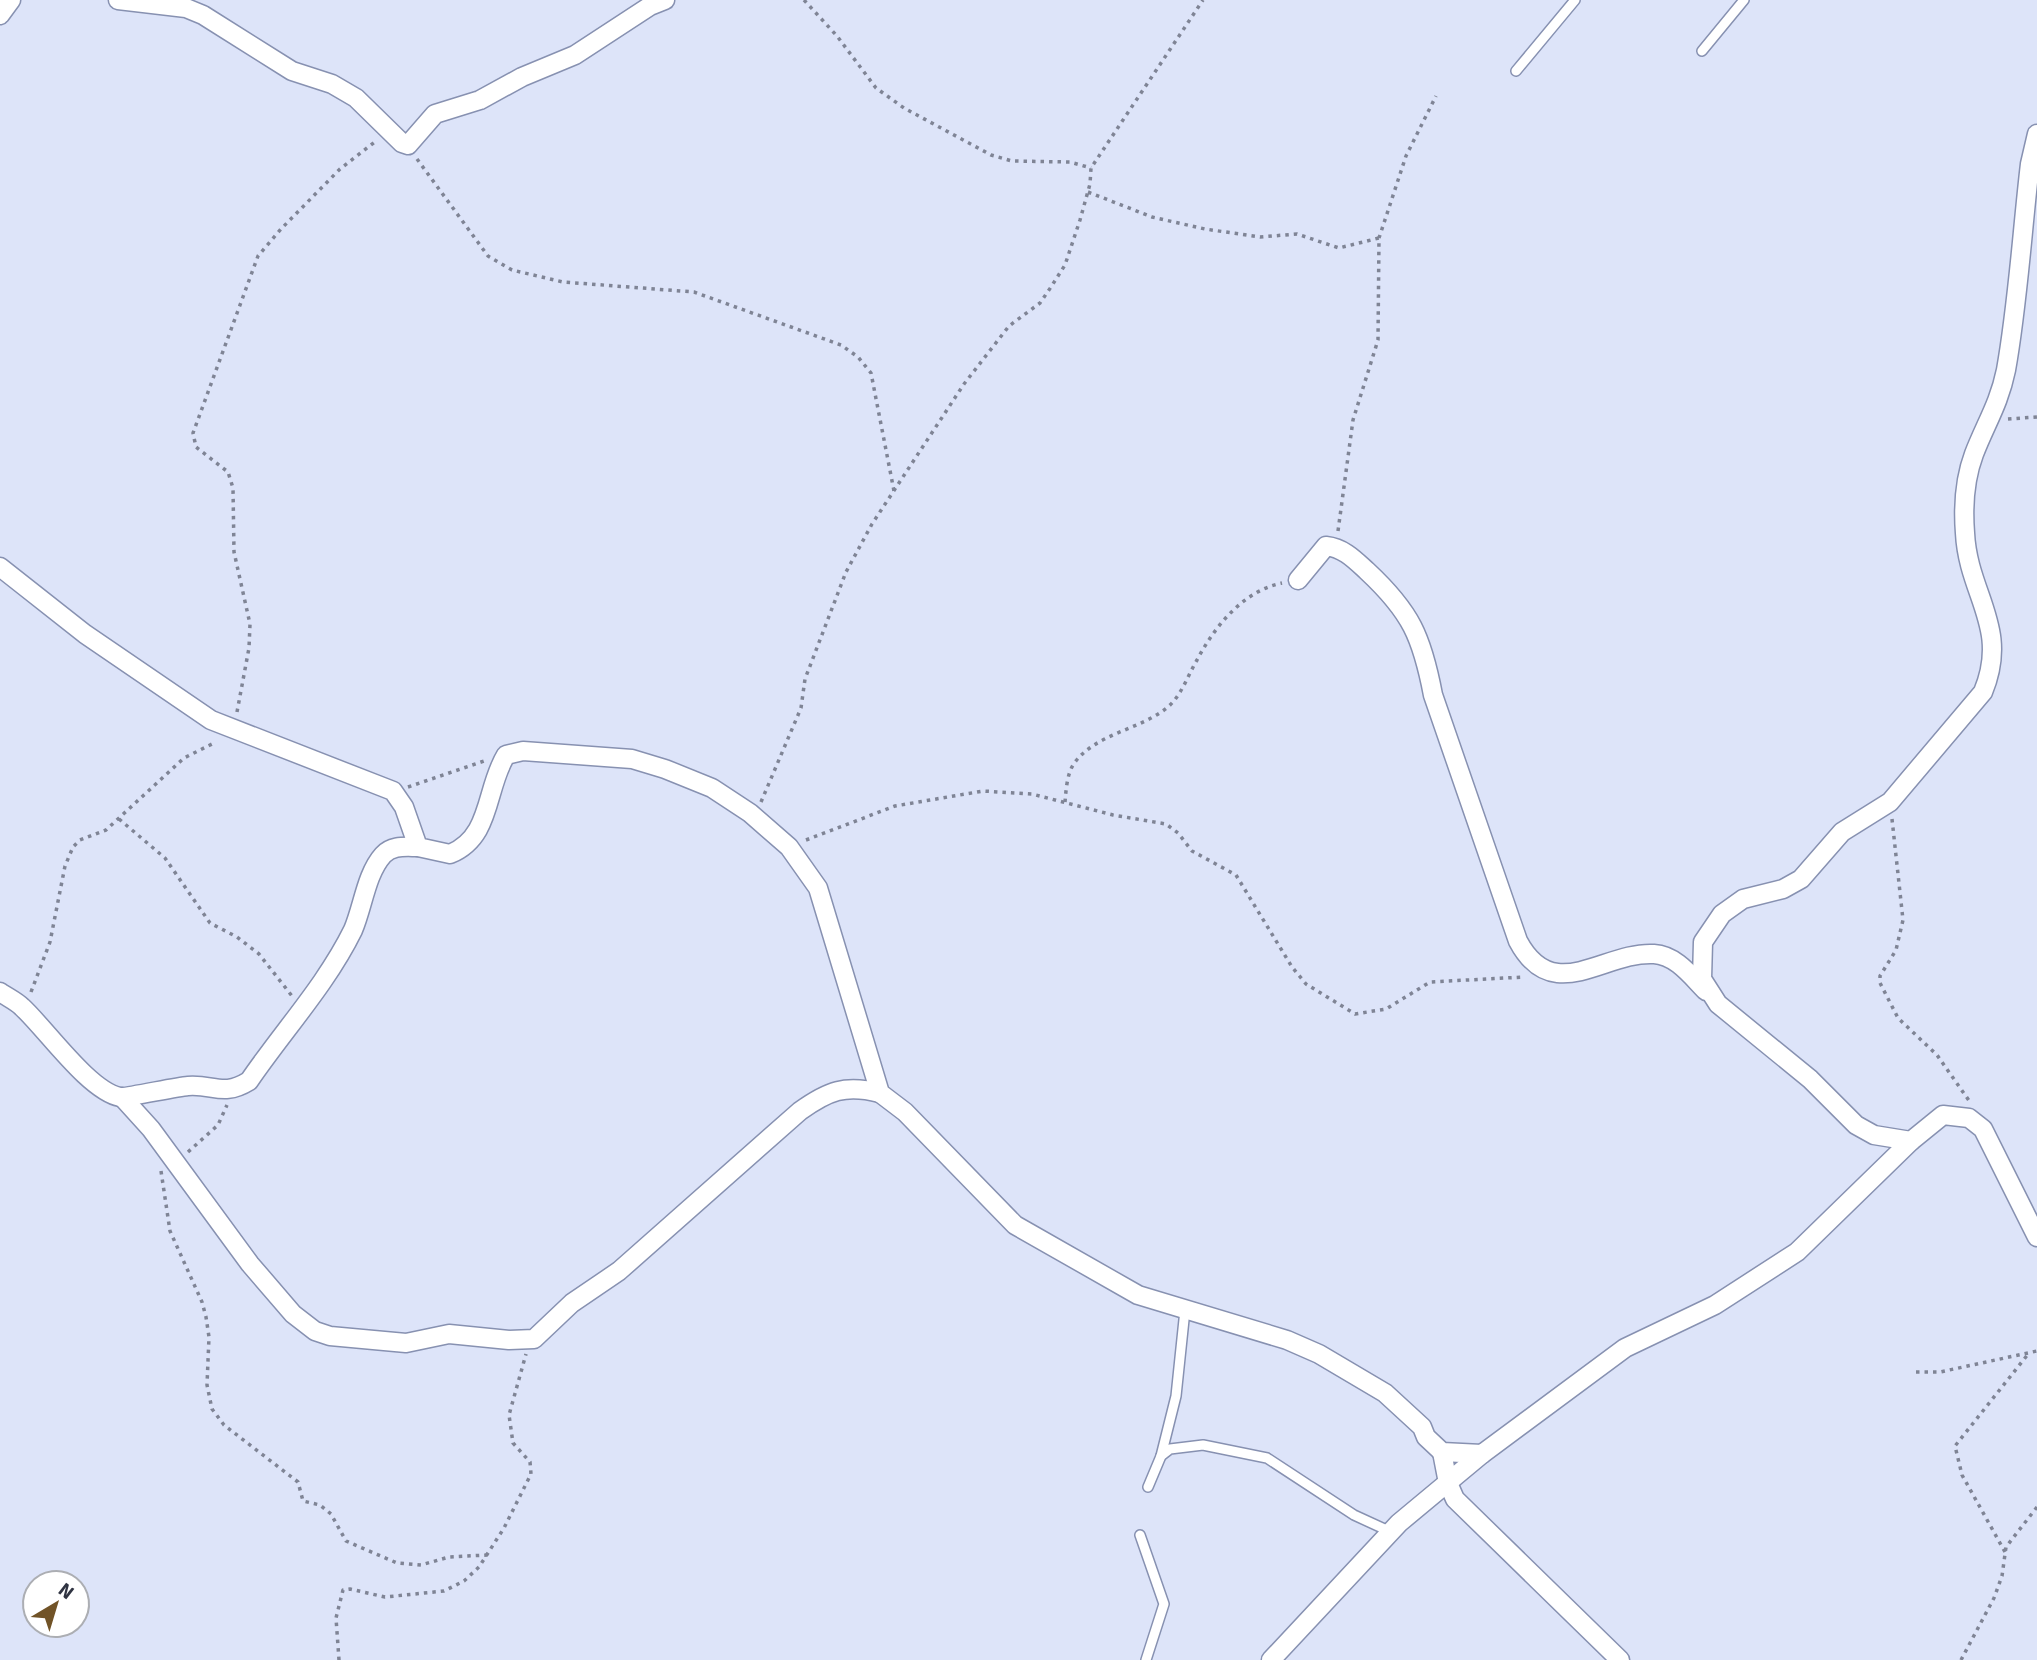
<svg xmlns="http://www.w3.org/2000/svg" width="2037" height="1660" font-family="Signika,sans-serif">
  <rect width="100%" height="100%" fill="#dde4f9"/>
  <g fill="none" stroke-linecap="round" stroke-linejoin="round">
    <defs>
      <g id="lane">
        <path d="M1702,51L1744,0"/>
        <path d="M1516,71L1575,0"/>
        <path d="M1161,1456L1176,1396L1185,1310"/>
        <path d="M1148,1487L1161,1456L1170,1449L1203,1445L1267,1458L1354,1515L1391,1532"/>
        <path d="M1140,1535L1164,1604L1146,1660"/>
      </g>
      <g id="street">
        <path d="M118,0L186,8L203,15L292,71L332,84L356,98L402,143L408,145L435,114L480,100L522,77L575,55L650,6L665,0"/>
        <path d="M0,15L11,0"/>
        <path d="M2037,134L2030,164C2022,232 2018,303 2006,370C1999,404 1986,423 1974,454C1965,478 1963,507 1965,533C1968,595 2010,627 1983,692L1890,802L1842,832L1801,879L1783,889L1743,899L1722,914L1703,942L1702,979L1718,1004L1810,1079L1856,1125L1874,1135L1911,1141L1943,1115L1969,1118L1983,1129L2037,1237"/>
        <path d="M0,567L85,634L211,720L393,791L404,807L418,847L450,854C492,837 485,789 506,755L523,751L632,759L665,769L712,788L750,813L789,847L818,888L880,1093L905,1112L1015,1225L1138,1295L1287,1340L1319,1354L1385,1393L1422,1427L1426,1437L1442,1452L1482,1454L1625,1348L1715,1305L1797,1252L1911,1141"/>
        <path d="M1298,580L1326,546C1344,548 1355,560 1367,571C1411,612 1422,637 1433,695L1518,941C1553,1007 1604,951 1654,954C1676,955 1692,977 1706,991"/>
        <path d="M0,992C7,997 16,1001 22,1007C46,1029 89,1091 120,1097C126,1098 175,1087 188,1086C214,1084 223,1097 249,1081C283,1031 326,985 353,930C363,907 366,874 383,855C392,845 405,847 418,847"/>
        <path d="M122,1097L151,1129L250,1264L293,1314L315,1331L330,1336L406,1343L449,1334L509,1340L534,1339L572,1303L619,1271L800,1111C828,1091 845,1084 880,1093"/>
        <path d="M1442,1452L1448,1483L1455,1499L1620,1660"/>
        <path d="M1271,1660L1399,1523L1482,1454"/>
      </g>
    </defs>
    <use href="#lane" stroke="#8791b1" stroke-width="12"/>
    <use href="#street" stroke="#8791b1" stroke-width="21"/>
    <g stroke="#7f8495" stroke-width="3.5" stroke-dasharray="3.5 5" stroke-linecap="butt">
      <path d="M804,0L837,36L876,88L904,108L991,155L1012,161L1070,162L1091,168"/>
      <path d="M417,159L488,256L512,270L563,282L694,292L841,345L858,357L871,373L894,491"/>
      <path d="M1088,192L1152,217L1205,229L1260,237L1297,234L1339,248L1379,238"/>
      <path d="M2008,419L2037,417"/>
      <path d="M1338,531L1353,420L1378,340L1379,238L1406,156L1436,96"/>
      <path d="M237,712L249,648L250,624L234,552L233,488L228,472L196,447L193,433L258,256L281,229L340,169L376,141"/>
      <path d="M408,787L484,761"/>
      <path d="M761,802L801,708L805,679L846,572L872,524L964,384L1009,326L1040,303L1051,287L1065,265L1080,220L1090,184L1091,168L1203,0"/>
      <path d="M1065,802C1066,790 1067,775 1073,765C1094,733 1142,730 1169,706C1182,694 1188,675 1197,660C1215,626 1243,591 1282,583"/>
      <path d="M119,819L165,858L210,923L237,937L259,954L292,996"/>
      <path d="M1892,819L1903,920L1896,950L1880,976V983L1898,1018L1937,1055L1970,1102"/>
      <path d="M806,840L895,806L983,791L1032,794L1113,815L1166,824L1178,833L1192,851L1236,875L1292,967L1306,984L1355,1014L1386,1009L1430,982L1524,977"/>
      <path d="M31,992L50,942L65,866L73,847L80,840L106,830L184,758L216,742"/>
      <path d="M188,1152L218,1125L227,1105"/>
      <path d="M161,1171L170,1231L202,1302L206,1317L209,1337L207,1385L212,1409L224,1425L298,1482L303,1501L320,1505L331,1514L346,1541L397,1563L421,1565L449,1557L487,1555"/>
      <path d="M1916,1372H1940L2037,1351"/>
      <path d="M2005,1552L1962,1475L1955,1446L2029,1353"/>
      <path d="M339,1660L336,1618L343,1590L350,1589L385,1597L444,1591L464,1581L479,1567L504,1528L531,1474L530,1462L513,1443L509,1415L526,1354"/>
      <path d="M1961,1660L1994,1598L2002,1576L2006,1547L2037,1507"/>
    </g>
    <use href="#lane" stroke="#fff" stroke-width="9"/>
    <use href="#street" stroke="#fff" stroke-width="18"/>
  </g>
  <g transform="translate(56 1604) rotate(38)"><circle r="33" fill="#ffffff" stroke="#acaeb3" stroke-width="2"/>
  <path d="M0-5L12 26L0 18L-12 26Z" fill="#715327"/>
  <text y="-10" font-size="19" font-weight="bold" text-anchor="middle" fill="#303442">N</text>
  </g>
</svg>
